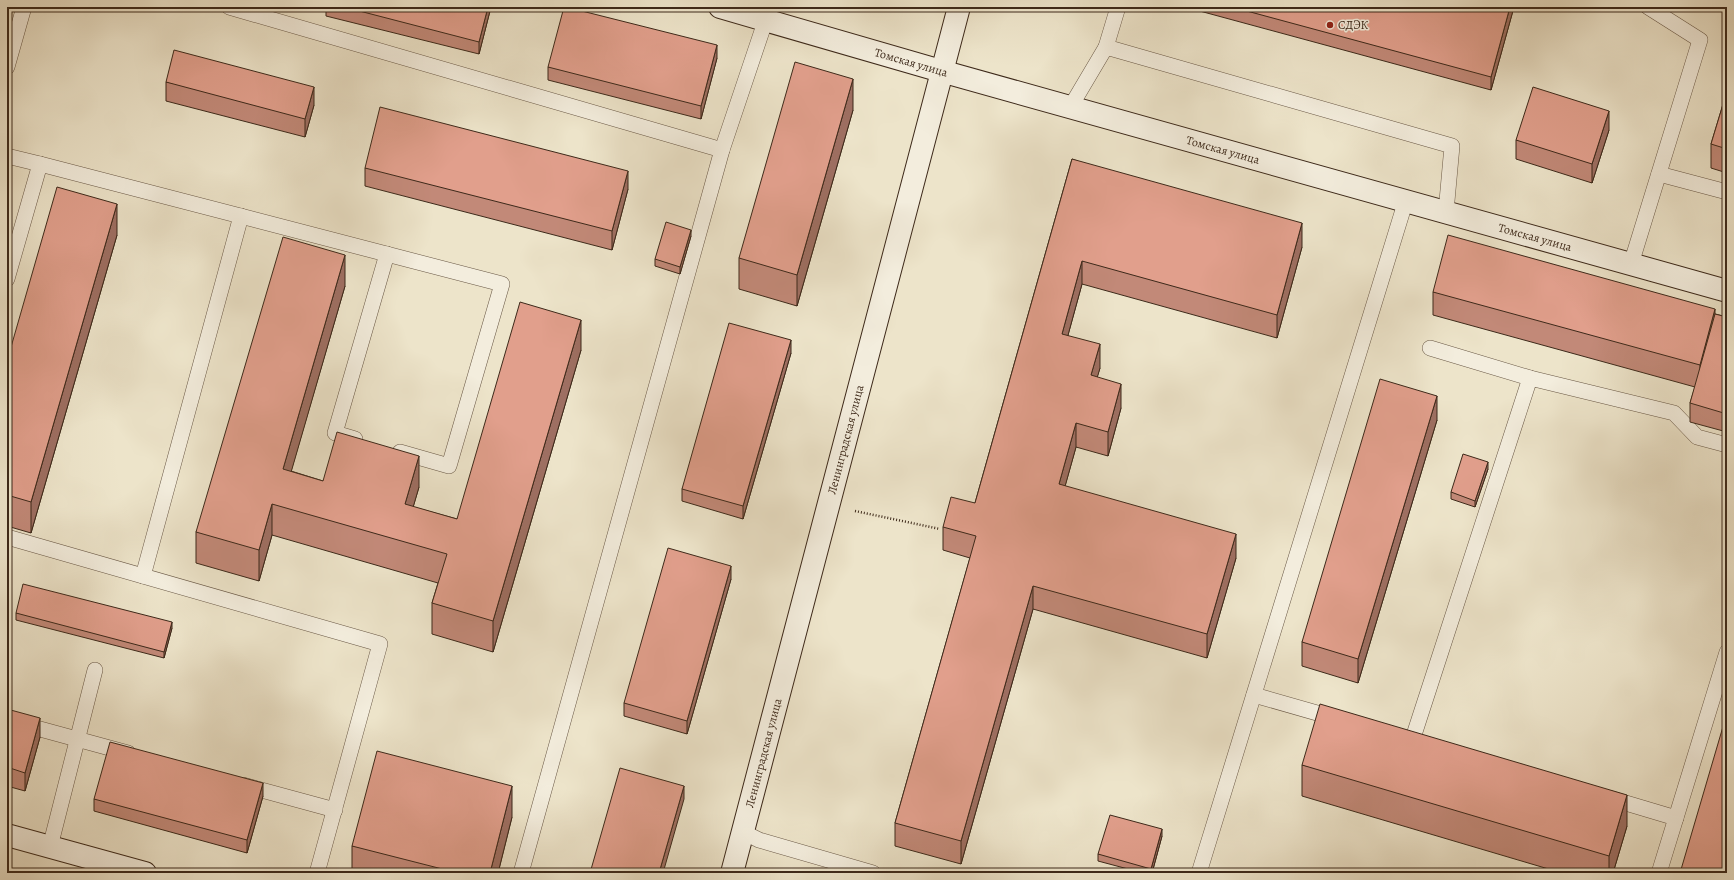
<svg xmlns="http://www.w3.org/2000/svg" width="1734" height="880" font-family="Alegreya,serif">
  <rect width="100%" height="100%" fill="#ede4ca"/>
  <filter id="stains"><feTurbulence type="fractalNoise" baseFrequency=".005" numOctaves="4"/><feColorMatrix values="0 0 0 0 .2 0 0 0 0 .09 0 0 0 0 .02 0 0 0 .5 -.17"/></filter>
  <radialGradient id="worn" r=".72"><stop offset=".6" stop-color="#630" stop-opacity="0"/><stop offset="1" stop-color="#630" stop-opacity=".3"/></radialGradient>
  <g fill="none" stroke-linecap="round" stroke-linejoin="round">
    <defs>
      <g id="lane">
        <path d="M229,7L722,150L766,19"/>
        <path d="M1106,47L1118,7"/>
        <path d="M7,67L24,7"/>
        <path d="M1071,106L1106,47L1452,146L1446,212"/>
        <path d="M7,156L40,164"/>
        <path d="M1659,174L1727,192"/>
        <path d="M1631,264L1700,40L1648,7"/>
        <path d="M7,279L40,164L502,284L449,466L400,452"/>
        <path d="M1430,348L1530,378"/>
        <path d="M355,439L335,433L387,254"/>
        <path d="M7,537L380,644L317,873"/>
        <path d="M143,576L241,216"/>
        <path d="M1254,695L1338,719"/>
        <path d="M7,720L128,753"/>
        <path d="M1412,741L1530,378L1674,413L1697,437L1727,445"/>
        <path d="M243,785L335,810"/>
        <path d="M1609,798L1676,818"/>
        <path d="M743,832L759,840L873,873"/>
        <path d="M50,847L95,670"/>
        <path d="M521,873L722,150"/>
        <path d="M1199,873L1406,200"/>
        <path d="M1659,873L1727,652"/>
      </g>
      <g id="secondary">
        <path id="s1" d="M720,7L941,71L1727,291"/>
        <path d="M7,835L145,873"/>
        <path id="s2" d="M732,873L959,7"/>
      </g>
    </defs>
    <use href="#lane" stroke="#695846" stroke-width="16"/>
    <use href="#secondary" stroke="#3d291a" stroke-width="24"/>
    <path stroke="#3d291a" stroke-width="2.5" stroke-dasharray="1 2" stroke-linecap="butt" d="M855,511L940,529"/>
    <use href="#lane" stroke="#f3eddd" stroke-width="15"/>
    <use href="#secondary" stroke="#f3eddd" stroke-width="22"/>
  </g>
  <g fill="#c28978" stroke="#3d291a">
    <path d="M326,7H491L479,54L326,16Z"/>
    <path d="M1196,7H1514L1491,90L1196,10Z"/>
    <path d="M717,58L701,119L548,80V67Z"/>
    <path d="M166,82L314,105L305,137L166,101Z"/>
    <path d="M1727,91V173L1711,168V144Z"/>
    <path d="M853,110L797,306L739,289V258Z"/>
    <path d="M1609,130L1592,183L1516,159V140Z"/>
    <path d="M1072,159L1302,247L1277,338L1082,284L1068,335L1100,368L1097,377L1121,408L1108,456L1076,447L1065,486L1236,558L1207,658L1033,609L961,864L895,846V823L970,558L943,550V527L975,503Z"/>
    <path d="M365,168L628,189L612,250L365,186Z"/>
    <path d="M117,235L31,533L7,526V361Z"/>
    <path d="M691,236L680,274L655,266V259Z"/>
    <path d="M345,286L291,471L323,481L419,487L413,507L457,519L581,350L493,652L432,634V603L438,583L272,535L259,581L196,563V532Z"/>
    <path d="M1433,292L1715,314L1727,317V432L1690,422V403L1695,387L1433,315Z"/>
    <path d="M791,353L743,519L682,501V489Z"/>
    <path d="M1437,420L1358,683L1302,666V642Z"/>
    <path d="M1488,469L1475,507L1451,499V492Z"/>
    <path d="M731,579L687,734L624,716V703Z"/>
    <path d="M16,613L172,628L164,658L16,620Z"/>
    <path d="M7,709L40,737L25,791L7,786Z"/>
    <path d="M1302,765L1627,826L1613,873H1562L1302,796Z"/>
    <path d="M263,796L247,853L94,811V799Z"/>
    <path d="M512,817L498,873H352V846Z"/>
    <path d="M1162,836L1152,873H1143L1098,861V854Z"/>
  </g>
  <g fill="#9e6f62" stroke="#3d291a">
    <path d="M488,7H491L479,54V42Z"/>
    <path d="M1510,7H1514L1491,90V77Z"/>
    <path d="M717,45V58L701,119V106Z"/>
    <path d="M853,79V110L797,306V275Z"/>
    <path d="M314,87V105L305,137V119Z"/>
    <path d="M1609,111V130L1592,183V164Z"/>
    <path d="M628,171V189L612,250V231Z"/>
    <path d="M117,204V235L31,533V502Z"/>
    <path d="M1302,223V247L1277,338V315Z"/>
    <path d="M691,230V236L680,274V267Z"/>
    <path d="M345,255V286L283,500V469Z"/>
    <path d="M1082,261V284L1062,357V334Z"/>
    <path d="M1715,309V332L1700,388V365Z"/>
    <path d="M581,320V350L493,652V621Z"/>
    <path d="M791,340V353L743,519V506Z"/>
    <path d="M1100,344V368L1091,399V375Z"/>
    <path d="M1121,384V408L1108,456V432Z"/>
    <path d="M1437,396V420L1358,683V659Z"/>
    <path d="M1076,423V447L1059,508V484Z"/>
    <path d="M419,456V487L405,535V504Z"/>
    <path d="M1488,462V469L1475,507V501Z"/>
    <path d="M272,504V535L259,581V550Z"/>
    <path d="M1236,534V558L1207,658V634Z"/>
    <path d="M731,566V579L687,734V721Z"/>
    <path d="M1033,586V609L961,864V841Z"/>
    <path d="M172,622V628L164,658V652Z"/>
    <path d="M40,718V737L25,791V773Z"/>
    <path d="M263,783V796L247,853V840Z"/>
    <path d="M512,786V817L498,873H490Z"/>
    <path d="M684,786V799L663,873H659Z"/>
    <path d="M1627,795V826L1613,873H1609V856Z"/>
    <path d="M1162,829V836L1152,873H1151V869Z"/>
  </g>
  <g fill="#e19f8c" stroke="#3d291a">
    <path d="M344,7H488L479,42Z"/>
    <path d="M564,7H566L717,45L701,106L548,67Z"/>
    <path d="M1232,7H1510L1491,77Z"/>
    <path d="M174,50L314,87L305,119L166,82Z"/>
    <path d="M795,62L853,79L797,275L739,258Z"/>
    <path d="M1533,87L1609,111L1592,164L1516,140Z"/>
    <path d="M1727,91V149L1711,144Z"/>
    <path d="M380,107L628,171L612,231L365,168Z"/>
    <path d="M1072,159L1302,223L1277,315L1082,261L1062,334L1100,344L1091,375L1121,384L1108,432L1076,423L1059,484L1236,534L1207,634L1033,586L961,841L895,823L976,536L943,527L951,497L975,503Z"/>
    <path d="M57,187L117,204L31,502L7,495V361Z"/>
    <path d="M666,222L691,230L680,267L655,259Z"/>
    <path d="M1448,235L1715,309L1700,365L1433,292Z"/>
    <path d="M283,237L345,255L283,469L323,481L337,432L419,456L405,504L457,519L520,302L581,320L493,621L432,603L447,554L272,504L259,550L196,532Z"/>
    <path d="M1715,314L1727,317V414L1690,403Z"/>
    <path d="M729,323L791,340L743,506L682,489Z"/>
    <path d="M1380,379L1437,396L1358,659L1302,642Z"/>
    <path d="M1463,454L1488,462L1475,501L1451,492Z"/>
    <path d="M668,548L731,566L687,721L624,703Z"/>
    <path d="M23,584L172,622L164,652L16,613Z"/>
    <path d="M1320,704L1627,795L1609,856L1302,765Z"/>
    <path d="M7,709L40,718L25,773L7,767Z"/>
    <path d="M1727,713V873H1680Z"/>
    <path d="M110,742L263,783L247,840L94,799Z"/>
    <path d="M377,751L512,786L490,873H458L352,846Z"/>
    <path d="M620,768L684,786L659,873H590Z"/>
    <path d="M1110,815L1162,829L1151,869L1098,854Z"/>
  </g>
  <circle fill="#8f2418" stroke="#f3eddd" stroke-width="1.5" cx="1330" cy="25" r="4"/>
  <g text-anchor="middle" stroke-width="3" stroke-linejoin="round" paint-order="stroke">
    <g font-size="12" fill="#3d291a" stroke="#f3eddd" text-anchor="start">
      <text x="1338" y="29">СДЭК</text>
    </g>
    <g font-size="12" fill="#3d291a" stroke="#f3eddd">
      <text dy="4" stroke="none"><textPath href="#s1" startOffset="199">Томская улица</textPath></text>
      <text dy="4" stroke="none"><textPath href="#s1" startOffset="523">Томская улица</textPath></text>
      <text dy="4" stroke="none"><textPath href="#s1" startOffset="847">Томская улица</textPath></text>
      <text dy="4" stroke="none"><textPath href="#s2" startOffset="448">Ленинградская улица</textPath></text>
      <text dy="4" stroke="none"><textPath href="#s2" startOffset="124">Ленинградская улица</textPath></text>
    </g>
  </g>
  <rect width="1734" height="880" fill="none" stroke="#ede4ca" stroke-width="24"/>
  <rect x="8" y="8" width="1718" height="864" fill="none" stroke="#3d291a" stroke-width="2"/>
  <rect x="12" y="12" width="1710" height="856" fill="none" stroke="#3d291a"/>
  <rect width="100%" height="100%" filter="url(#stains)"/>
  <rect width="100%" height="100%" fill="url(#worn)"/>
</svg>
